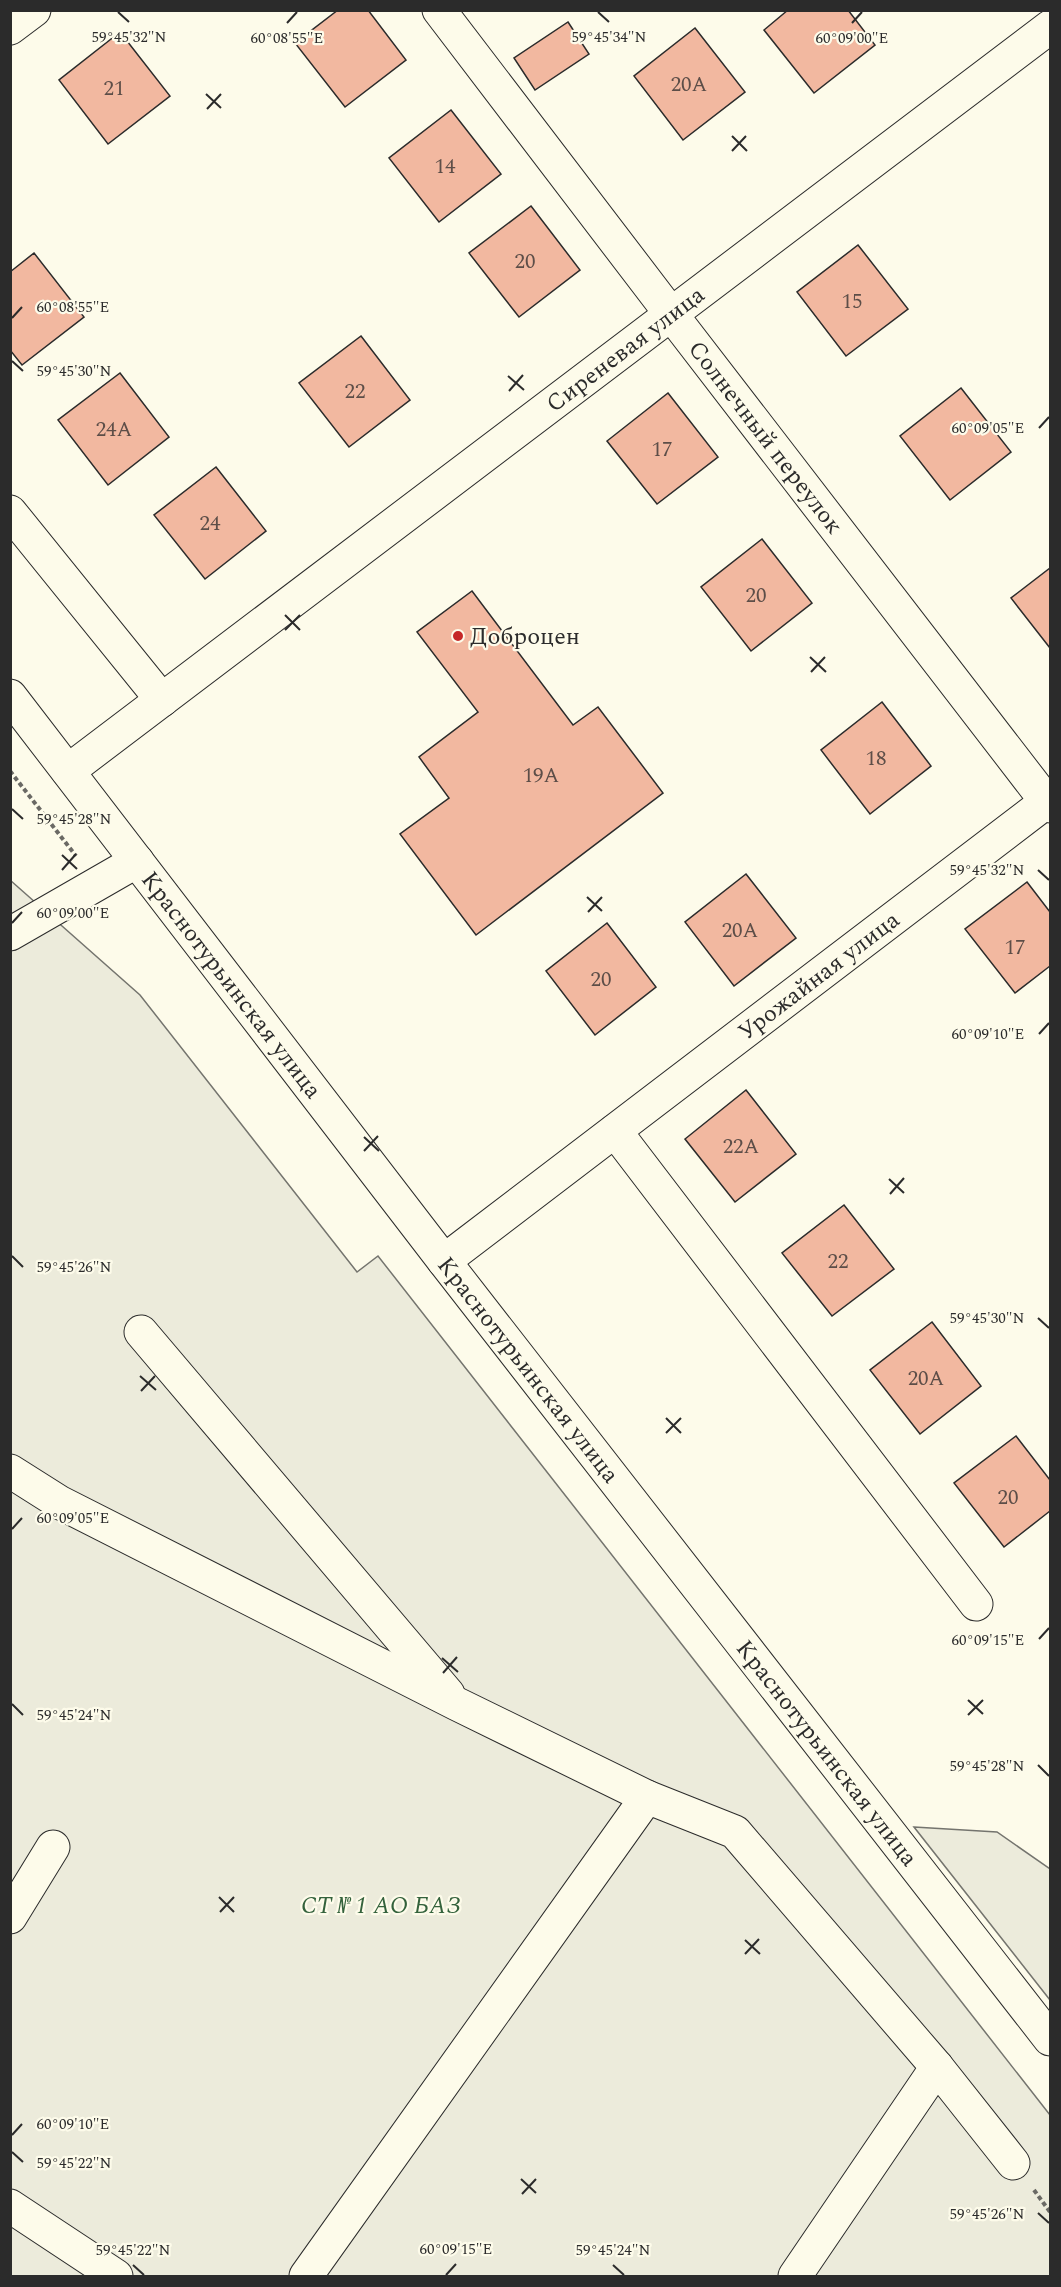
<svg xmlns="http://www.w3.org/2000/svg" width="1061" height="2287" font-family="Spectral,serif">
  <rect width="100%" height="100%" fill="#fdfbea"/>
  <g fill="#ecebdb" stroke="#74746e" stroke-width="1.5">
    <path d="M10,880L140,995L357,1272L378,1256L1050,2115V2276H11Z"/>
    <path d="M914,1827L997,1832L1050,1869V2000Z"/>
  </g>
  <g fill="#f2b8a0" stroke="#2b2b2b" stroke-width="1.5">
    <path d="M338,10H368L406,60L345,107L295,43Z"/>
    <path d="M788,10H848L875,45L814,93L764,30Z"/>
    <path d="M568,22L589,54L535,90L514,58Z"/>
    <path d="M695,28L745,92L683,140L634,76Z"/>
    <path d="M120,32L170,96L108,144L59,80Z"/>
    <path d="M451,110L501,174L439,222L389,158Z"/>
    <path d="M531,206L580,270L519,317L469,253Z"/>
    <path d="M858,245L908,309L846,356L797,292Z"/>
    <path d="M34,253L84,317L22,365L10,350V272Z"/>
    <path d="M361,336L410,400L349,447L299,383Z"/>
    <path d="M120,373L169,437L108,485L58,420Z"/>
    <path d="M961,388L1011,452L950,500L900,436Z"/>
    <path d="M668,393L718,457L657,504L607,441Z"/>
    <path d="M216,467L266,531L205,579L154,515Z"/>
    <path d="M762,539L812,603L751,651L701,587Z"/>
    <path d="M1050,568V648L1011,598Z"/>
    <path d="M472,591L573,725L598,707L663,793L476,935L400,834L449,798L419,757L478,712L417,632Z"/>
    <path d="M882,702L931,766L870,814L821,750Z"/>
    <path d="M746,874L796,938L734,986L685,922Z"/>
    <path d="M1027,882L1050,912V966L1015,993L965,929Z"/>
    <path d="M607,923L656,987L595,1035L546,971Z"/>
    <path d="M746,1090L796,1154L735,1202L685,1139Z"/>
    <path d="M844,1205L894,1269L832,1316L782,1253Z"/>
    <path d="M932,1322L981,1386L920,1434L870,1370Z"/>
    <path d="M1016,1436L1050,1480V1511L1004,1547L954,1483Z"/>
  </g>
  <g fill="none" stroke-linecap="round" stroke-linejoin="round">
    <defs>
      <g id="minor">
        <path id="s1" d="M439,10L671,314L1050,806"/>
        <path d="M10,28L34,10"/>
        <path d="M10,512L162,700"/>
        <path id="s2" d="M68,771L1050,27"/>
        <path d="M10,934L137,861"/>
        <path d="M615,1131L976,1604"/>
        <path id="s3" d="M444,1261L1050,799"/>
        <path d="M141,1332L448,1694"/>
        <path d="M10,1471L59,1502L457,1704L647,1797L735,1832L937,2067L1013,2163"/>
        <path d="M10,1917L53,1847"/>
        <path d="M10,2206L116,2276"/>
        <path d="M306,2276L647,1797"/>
        <path d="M795,2276L937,2067"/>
      </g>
      <g id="major">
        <path id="s4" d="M10,696L444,1261L1050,2039"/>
      </g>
    </defs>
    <use href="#minor" stroke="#2b2b2b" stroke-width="35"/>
    <use href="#major" stroke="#2b2b2b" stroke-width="35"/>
    <g stroke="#6a6964" stroke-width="4" stroke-dasharray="4.5 3" stroke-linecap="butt">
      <path d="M10,771L76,856"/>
      <path d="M1034,2190L1050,2212"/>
    </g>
    <use href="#minor" stroke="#fdfbea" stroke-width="33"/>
    <use href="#major" stroke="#fdfbea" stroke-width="33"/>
  </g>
  <path fill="none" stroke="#2b2b2b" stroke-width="2" d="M118,12L129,22M598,12L609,22M287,23L297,12M852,23L862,12M206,94L221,108M207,109L221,94M732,136L747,151M732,151L746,136M12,318L22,307M12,361L23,371M508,376L524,390M509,391L523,375M1039,428L1049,417M285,615L300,630M285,630L300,615M810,657L826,672M811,672L825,657M12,809L23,819M62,855L77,869M62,870L76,854M1038,870L1049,880M587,897L602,911M588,912L602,897M12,923L22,912M1039,1034L1049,1023M364,1137L379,1151M364,1151L378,1136M889,1179L904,1193M890,1194L904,1178M12,1256L23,1267M1038,1318L1049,1328M140,1376L156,1390M141,1391L155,1376M666,1418L681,1433M666,1433L681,1418M12,1529L22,1518M1039,1639L1049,1628M442,1658L458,1672M443,1673L457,1657M968,1700L983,1714M12,1704L23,1715M968,1715L983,1700M1038,1765L1049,1776M219,1897L234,1912M220,1912L234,1897M745,1940L760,1954M745,1954L759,1939M12,2135L22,2124M12,2152L23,2162M521,2179L536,2193M522,2194L536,2179M1038,2213L1049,2223M133,2265L144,2275M613,2265L624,2275M446,2275L456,2264"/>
  <circle fill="#c62828" stroke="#fdfbea" stroke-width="2" cx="458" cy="636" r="6"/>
  <g text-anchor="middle" stroke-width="4.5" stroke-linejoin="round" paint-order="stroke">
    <g font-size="21" fill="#5d4e48">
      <text x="689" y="91">20А</text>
      <text x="114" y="95">21</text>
      <text x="445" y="173">14</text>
      <text x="525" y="268">20</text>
      <text x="852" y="308">15</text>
      <text x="355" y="398">22</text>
      <text x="114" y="436">24А</text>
      <text x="662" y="456">17</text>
      <text x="210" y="530">24</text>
      <text x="756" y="602">20</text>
      <text x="876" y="765">18</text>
      <text x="541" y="782">19А</text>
      <text x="740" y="937">20А</text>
      <text x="1015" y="954">17</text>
      <text x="601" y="986">20</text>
      <text x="741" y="1153">22А</text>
      <text x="838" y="1268">22</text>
      <text x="926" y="1385">20А</text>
      <text x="1008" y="1504">20</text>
    </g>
    <g font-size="24" fill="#2b2b2b" stroke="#fdfbea">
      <text dy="8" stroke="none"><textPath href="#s2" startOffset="699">Сиреневая улица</textPath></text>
      <text dy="8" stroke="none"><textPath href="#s1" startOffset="538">Солнечный переулок</textPath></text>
      <text dy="8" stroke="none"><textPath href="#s3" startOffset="471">Урожайная улица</textPath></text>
      <text dy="8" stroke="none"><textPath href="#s4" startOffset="364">Краснотурьинская улица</textPath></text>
      <text dy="8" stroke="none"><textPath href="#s4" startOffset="850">Краснотурьинская улица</textPath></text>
      <text dy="8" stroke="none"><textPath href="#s4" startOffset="1336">Краснотурьинская улица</textPath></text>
    </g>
    <g font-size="24" fill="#2b2b2b" stroke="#fdfbea" text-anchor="start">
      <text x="470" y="644">Доброцен</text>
    </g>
    <g font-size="24" font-style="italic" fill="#34623c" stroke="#fdfbea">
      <text x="381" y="1913">СТ № 1 АО БАЗ</text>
    </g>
  </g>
  <g font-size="15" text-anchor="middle" fill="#2b2b2b" stroke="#fdfbea" stroke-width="4.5" stroke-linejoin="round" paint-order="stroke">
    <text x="129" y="42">59°45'32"N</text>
    <text x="609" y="42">59°45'34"N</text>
    <text x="852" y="43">60°09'00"E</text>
    <text x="287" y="43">60°08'55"E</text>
    <text x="73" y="312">60°08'55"E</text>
    <text x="74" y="376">59°45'30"N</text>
    <text x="988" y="433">60°09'05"E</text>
    <text x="74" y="824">59°45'28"N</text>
    <text x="987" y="875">59°45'32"N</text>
    <text x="73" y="918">60°09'00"E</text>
    <text x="988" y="1039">60°09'10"E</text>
    <text x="74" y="1272">59°45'26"N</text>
    <text x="987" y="1323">59°45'30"N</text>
    <text x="73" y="1523">60°09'05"E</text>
    <text x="988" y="1645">60°09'15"E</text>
    <text x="74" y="1720">59°45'24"N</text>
    <text x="987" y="1771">59°45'28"N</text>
    <text x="73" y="2129">60°09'10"E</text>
    <text x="74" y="2168">59°45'22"N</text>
    <text x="987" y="2219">59°45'26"N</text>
    <text x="456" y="2254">60°09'15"E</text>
    <text x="133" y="2255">59°45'22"N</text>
    <text x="613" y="2255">59°45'24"N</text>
  </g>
  <rect width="1061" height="2287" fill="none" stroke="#2b2b2b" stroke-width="24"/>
</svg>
